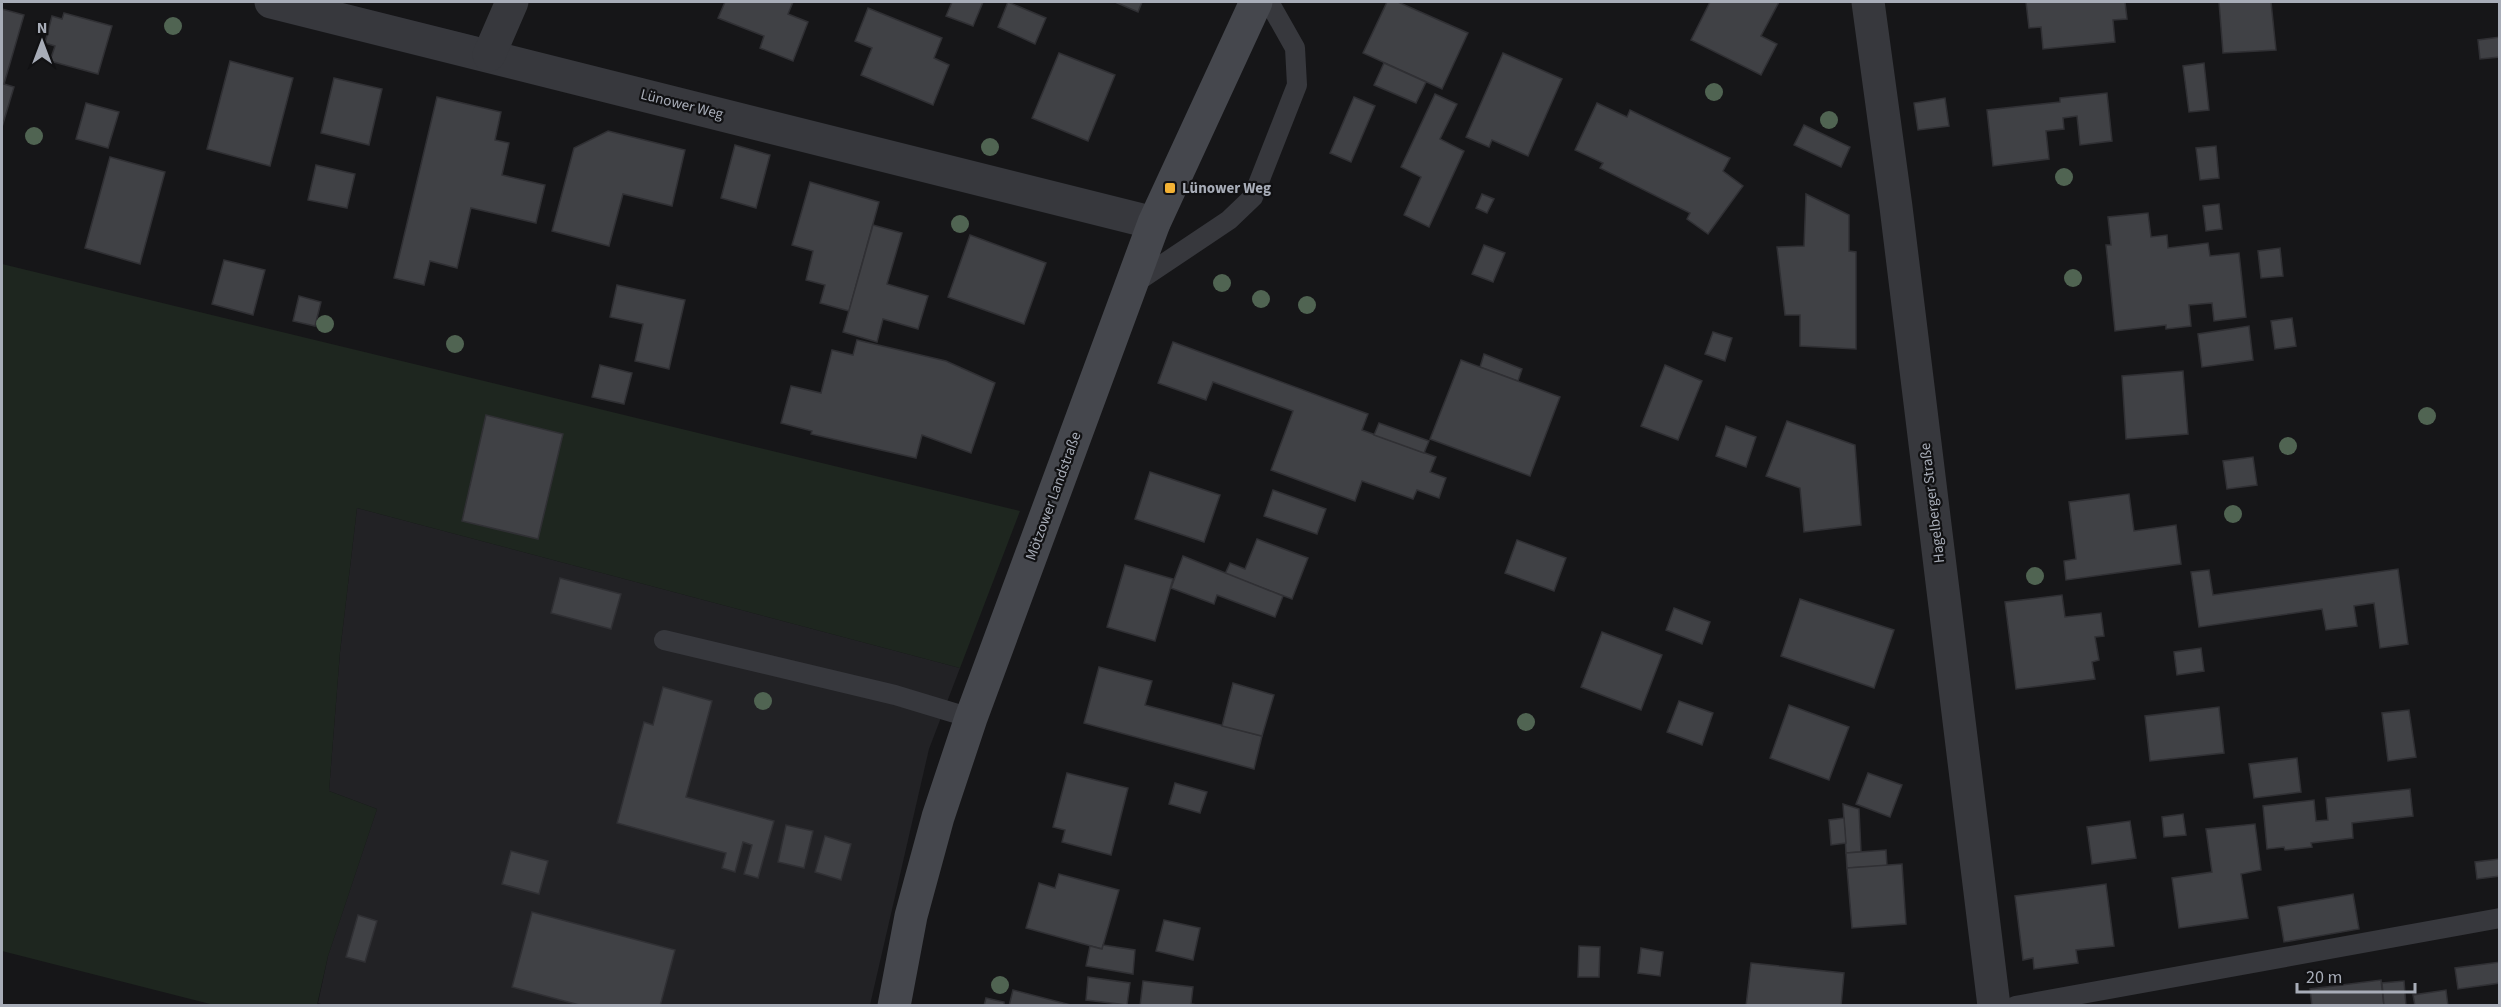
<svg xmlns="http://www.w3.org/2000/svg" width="2501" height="1007" font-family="'Source Sans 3',sans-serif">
  <rect width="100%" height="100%" fill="#161618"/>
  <path fill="#222225" d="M357,508L960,668L929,749L870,1005L327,1006L318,1003L328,956L377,809L329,791L340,652Z"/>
  <path fill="#1e261f" d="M2,264L1020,511L960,668L357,508L340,652L329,791L377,809L328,956L317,1005H214L2,951Z"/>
  <g fill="#404145" stroke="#303034" stroke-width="1.5">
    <path d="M725,2H793L788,14L808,22L793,61L760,48L764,36L718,18Z"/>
    <path d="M952,2H983L973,26L946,16Z"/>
    <path d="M1008,2L1046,18L1035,44L998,27Z"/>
    <path d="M1115,2H1142L1138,12Z"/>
    <path d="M1387,2H1398L1468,33L1442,89L1363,53Z"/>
    <path d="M1710,2H1779L1761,36L1777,44L1761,75L1691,40Z"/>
    <path d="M2026,2H2125L2127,19L2113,20L2115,42L2043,49L2041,27L2029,28Z"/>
    <path d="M2219,2H2271L2276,50L2223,53Z"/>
    <path d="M868,8L942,38L934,58L949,65L933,105L861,75L872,48L855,41Z"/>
    <path d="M2,9L24,15L4,84L14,87L2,127Z"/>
    <path d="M64,13L112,26L98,74L50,61L55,46L45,43L52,16L62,19Z"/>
    <path d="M2500,37V57L2480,59L2478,40Z"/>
    <path d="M1059,53L1115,75L1088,141L1032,118Z"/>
    <path d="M1503,53L1562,79L1528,156L1492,140L1489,147L1466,137Z"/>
    <path d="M230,61L293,78L270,166L207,149Z"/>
    <path d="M1384,63L1426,82L1416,103L1374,85Z"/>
    <path d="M2204,63L2209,110L2189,112L2183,66Z"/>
    <path d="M334,78L382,89L369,145L321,133Z"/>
    <path d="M2107,93L2112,141L2080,145L2077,116L2063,118L2064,129L2046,131L2049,159L1993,166L1987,110L2060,102V98Z"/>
    <path d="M1435,94L1457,104L1440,139L1464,151L1429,227L1404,215L1421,177L1401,167Z"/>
    <path d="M437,97L501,112L495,140L509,143L502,175L545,185L536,223L471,208L457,268L430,261L424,285L394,278Z"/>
    <path d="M1354,97L1375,106L1351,162L1330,153Z"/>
    <path d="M1945,98L1949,126L1918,130L1914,103Z"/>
    <path d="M86,103L119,112L108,148L76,139Z"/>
    <path d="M1597,103L1627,117L1630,110L1730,158L1723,171L1743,186L1708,234L1687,219L1690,213L1600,168L1603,163L1575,150Z"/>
    <path d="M1804,125L1850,147L1841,167L1794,145Z"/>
    <path d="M608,131L685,150L672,206L623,194L609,246L552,231L574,148Z"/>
    <path d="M735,145L770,155L756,208L721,198Z"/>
    <path d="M2216,146L2219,178L2200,180L2196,148Z"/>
    <path d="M110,157L165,172L140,264L85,248Z"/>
    <path d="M316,165L355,174L347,208L308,200Z"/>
    <path d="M810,182L879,202L849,311L820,303L825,285L806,280L813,251L792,245Z"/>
    <path d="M1482,194L1494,199L1487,213L1476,208Z"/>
    <path d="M1806,194L1849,215V251L1856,252V349L1800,346V315H1785L1777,247L1804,246Z"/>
    <path d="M2219,204L2222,229L2206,231L2203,206Z"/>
    <path d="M2148,213L2151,237L2167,235L2168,248L2208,243L2210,256L2239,253L2246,317L2214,321L2212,303L2189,305L2191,326L2166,329V325L2115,331L2106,245H2111L2108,217Z"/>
    <path d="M873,225L902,233L887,284L928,296L918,329L883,319L877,342L843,332Z"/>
    <path d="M970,235L1046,263L1024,324L948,297Z"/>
    <path d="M1484,245L1505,253L1493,282L1472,274Z"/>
    <path d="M2280,248L2283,276L2261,278L2258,251Z"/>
    <path d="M224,260L265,270L253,315L212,304Z"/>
    <path d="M617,285L685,300L669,369L635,361L643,324L610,317Z"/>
    <path d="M299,296L321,302L315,326L293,321Z"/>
    <path d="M2292,318L2296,346L2275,349L2271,321Z"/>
    <path d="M2249,326L2253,360L2202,367L2198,334Z"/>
    <path d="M1713,332L1732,338L1725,361L1705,354Z"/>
    <path d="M857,340L946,361L995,383L971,453L922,435L916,458L811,434L812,431L781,423L791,386L821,393L832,350L853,355Z"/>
    <path d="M1173,342L1368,414L1362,430L1436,457L1430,472L1446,478L1439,498L1417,490L1413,499L1362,481L1355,501L1271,470L1293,411L1213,382L1206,400L1158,383Z"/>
    <path d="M1484,354L1522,369L1518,381L1480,367Z"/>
    <path d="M1461,360L1560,397L1530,476L1430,439Z"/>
    <path d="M600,365L632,373L624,404L592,397Z"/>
    <path d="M1665,365L1702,381L1678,440L1641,426Z"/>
    <path d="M2183,371L2188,434L2126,439L2122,376Z"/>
    <path d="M486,415L563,434L538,539L462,521Z"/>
    <path d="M1787,421L1855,445L1861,525L1804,532L1800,488L1766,476Z"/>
    <path d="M1379,423L1429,441L1424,453L1374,435Z"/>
    <path d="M1726,426L1756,437L1746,467L1716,456Z"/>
    <path d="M2253,457L2257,485L2227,489L2223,461Z"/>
    <path d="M1150,472L1220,495L1204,542L1135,519Z"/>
    <path d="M1273,490L1326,509L1317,534L1264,516Z"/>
    <path d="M2129,494L2134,531L2176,525L2181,564L2066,580L2064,561L2076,559L2069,502Z"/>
    <path d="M1257,539L1308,558L1292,599L1225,574L1230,563L1245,569Z"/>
    <path d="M1517,540L1566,558L1554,591L1505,573Z"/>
    <path d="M1183,556L1283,596L1275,617L1217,595L1214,604L1171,588Z"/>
    <path d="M1125,565L1173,579L1155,641L1107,627Z"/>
    <path d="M2398,569L2408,644L2380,648L2374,603L2354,606L2357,626L2326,630L2322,609L2199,627L2191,572L2209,570L2213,595Z"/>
    <path d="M560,578L621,594L611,629L551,613Z"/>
    <path d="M2062,595L2065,617L2101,613L2104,636L2095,637L2099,660L2092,662L2095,679L2016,689L2005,602Z"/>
    <path d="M1800,599L1894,630L1874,688L1781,656Z"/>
    <path d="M1674,608L1710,622L1702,644L1666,630Z"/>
    <path d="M1602,632L1662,655L1641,710L1581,687Z"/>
    <path d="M2201,648L2204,671L2177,675L2174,652Z"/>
    <path d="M1099,667L1152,681L1145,705L1262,736L1254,769L1084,723Z"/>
    <path d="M1233,683L1274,695L1262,736L1222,726Z"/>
    <path d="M663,687L712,701L686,797L774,821L758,878L744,874L752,845L743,842L735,872L722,868L726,853L617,823L644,722L653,725Z"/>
    <path d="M1679,701L1713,713L1702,745L1667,732Z"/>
    <path d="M1789,705L1849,727L1829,780L1770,758Z"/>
    <path d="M2219,707L2224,753L2150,761L2145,716Z"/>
    <path d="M2409,710L2416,757L2388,761L2382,713Z"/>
    <path d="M2297,758L2301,792L2254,798L2249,764Z"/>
    <path d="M1067,773L1128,788L1111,855L1062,842L1065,830L1053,827Z"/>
    <path d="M1868,773L1902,785L1890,817L1856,804Z"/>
    <path d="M1175,783L1207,792L1200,813L1169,804Z"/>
    <path d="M2410,789L2413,816L2352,823L2353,838L2311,843L2312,847L2285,850L2284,847L2267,849L2263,806L2314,800L2316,821L2328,820L2326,798Z"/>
    <path d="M1843,804L1859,809L1861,852L1846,853Z"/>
    <path d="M2183,814L2186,835L2164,837L2162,817Z"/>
    <path d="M1844,818L1846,843L1831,845L1829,820Z"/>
    <path d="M2130,821L2136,858L2092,864L2087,827Z"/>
    <path d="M2255,824L2261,870L2241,874L2248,918L2179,928L2172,878L2212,872L2206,829Z"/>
    <path d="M786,825L813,831L804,868L778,862Z"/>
    <path d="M825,836L851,844L841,880L815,872Z"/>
    <path d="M1886,850L1887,866L1847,868L1846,853Z"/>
    <path d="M511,851L548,861L539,894L502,884Z"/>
    <path d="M2499,859L2500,876L2477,879L2475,862Z"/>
    <path d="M1902,864L1906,924L1852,928L1847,868Z"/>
    <path d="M1059,874L1119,890L1102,949L1026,928L1039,883L1055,888Z"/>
    <path d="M2106,884L2114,946L2076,950L2078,963L2034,969L2033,958L2023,960L2015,896Z"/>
    <path d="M2353,894L2359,929L2284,942L2278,907Z"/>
    <path d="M532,912L675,950L660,1006H583L512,987Z"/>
    <path d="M358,915L377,921L365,962L346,957Z"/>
    <path d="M1164,920L1200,928L1193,960L1156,951Z"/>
    <path d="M1103,945L1135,950L1133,974L1086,966L1090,946L1102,949Z"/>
    <path d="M1579,946L1600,947L1599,977H1578Z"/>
    <path d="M1641,948L1663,952L1660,976L1638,973Z"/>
    <path d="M2500,962V983L2458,989L2455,968Z"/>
    <path d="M1751,963L1844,973L1841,1006H1746Z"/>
    <path d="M1088,977L1130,983L1127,1005L1086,1000Z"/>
    <path d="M2381,980L2384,1006H2312L2310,989Z"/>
    <path d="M1143,981L1193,987L1191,1004L1203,1006H1140Z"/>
    <path d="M2404,981L2406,1006H2384L2382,983Z"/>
    <path d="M1013,990L1071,1005V1006H1009Z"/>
    <path d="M2446,990L2448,1006H2415L2413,995Z"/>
    <path d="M986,998L1004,1002V1006H984Z"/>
  </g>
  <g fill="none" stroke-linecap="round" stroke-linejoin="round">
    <g stroke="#37383d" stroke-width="20">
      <path d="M1132,285L1229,220L1253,197L1297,85L1295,48L1269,2"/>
      <path d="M664,640L895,695L971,718"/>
      <path d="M2015,1006L2500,918"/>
    </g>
    <g stroke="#37383d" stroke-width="33">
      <path d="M271,2L1154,223"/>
      <path d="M1868,2L1896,207L1994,1006"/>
      <path d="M489,55L512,2"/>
    </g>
    <path stroke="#45474d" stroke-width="33" d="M894,1006L911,916L938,817L971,718L1154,223L1256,2"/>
  </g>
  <g fill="#506452">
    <circle cx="173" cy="26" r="9"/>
    <circle cx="1714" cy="92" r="9"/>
    <circle cx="1829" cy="120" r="9"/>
    <circle cx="34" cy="136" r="9"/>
    <circle cx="990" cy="147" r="9"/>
    <circle cx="2064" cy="177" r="9"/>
    <circle cx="960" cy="224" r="9"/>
    <circle cx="2073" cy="278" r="9"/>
    <circle cx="1222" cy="283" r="9"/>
    <circle cx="1261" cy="299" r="9"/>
    <circle cx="1307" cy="305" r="9"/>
    <circle cx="325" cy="324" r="9"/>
    <circle cx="455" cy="344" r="9"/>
    <circle cx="2427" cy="416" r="9"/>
    <circle cx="2288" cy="446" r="9"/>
    <circle cx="2233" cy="514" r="9"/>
    <circle cx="2035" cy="576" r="9"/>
    <circle cx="763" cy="701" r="9"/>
    <circle cx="1526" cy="722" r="9"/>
    <circle cx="1000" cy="985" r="9"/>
  </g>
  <rect fill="#f2b134" stroke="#111113" stroke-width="2" x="1164" y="182" width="12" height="12" rx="3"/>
  <g text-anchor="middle" stroke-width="4.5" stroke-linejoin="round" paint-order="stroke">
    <g font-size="15" fill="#a8adb8" stroke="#111113">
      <text transform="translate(682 104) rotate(14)" y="5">Lünower Weg</text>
      <text transform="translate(1053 496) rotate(-70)" y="5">Mötzower Landstraße</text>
      <text transform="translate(1932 503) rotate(-97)" y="5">Hagelberger Straße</text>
    </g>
    <g font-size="15" font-weight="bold" fill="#a8adb8" stroke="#111113" text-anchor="start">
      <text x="1182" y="193">Lünower Weg</text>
    </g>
  </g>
  <rect width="2501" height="1007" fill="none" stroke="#a8adb8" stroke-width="6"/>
  <g transform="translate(42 42)" stroke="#111113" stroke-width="4.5" paint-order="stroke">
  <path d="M0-4.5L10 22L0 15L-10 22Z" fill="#a8adb8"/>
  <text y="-9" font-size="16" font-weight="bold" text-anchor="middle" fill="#a8adb8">N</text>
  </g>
  <path d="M2297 983v9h118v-9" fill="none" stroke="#a8adb8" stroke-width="3"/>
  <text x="2306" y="983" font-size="18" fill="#a8adb8" stroke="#111113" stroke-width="4.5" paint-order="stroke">20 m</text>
</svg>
